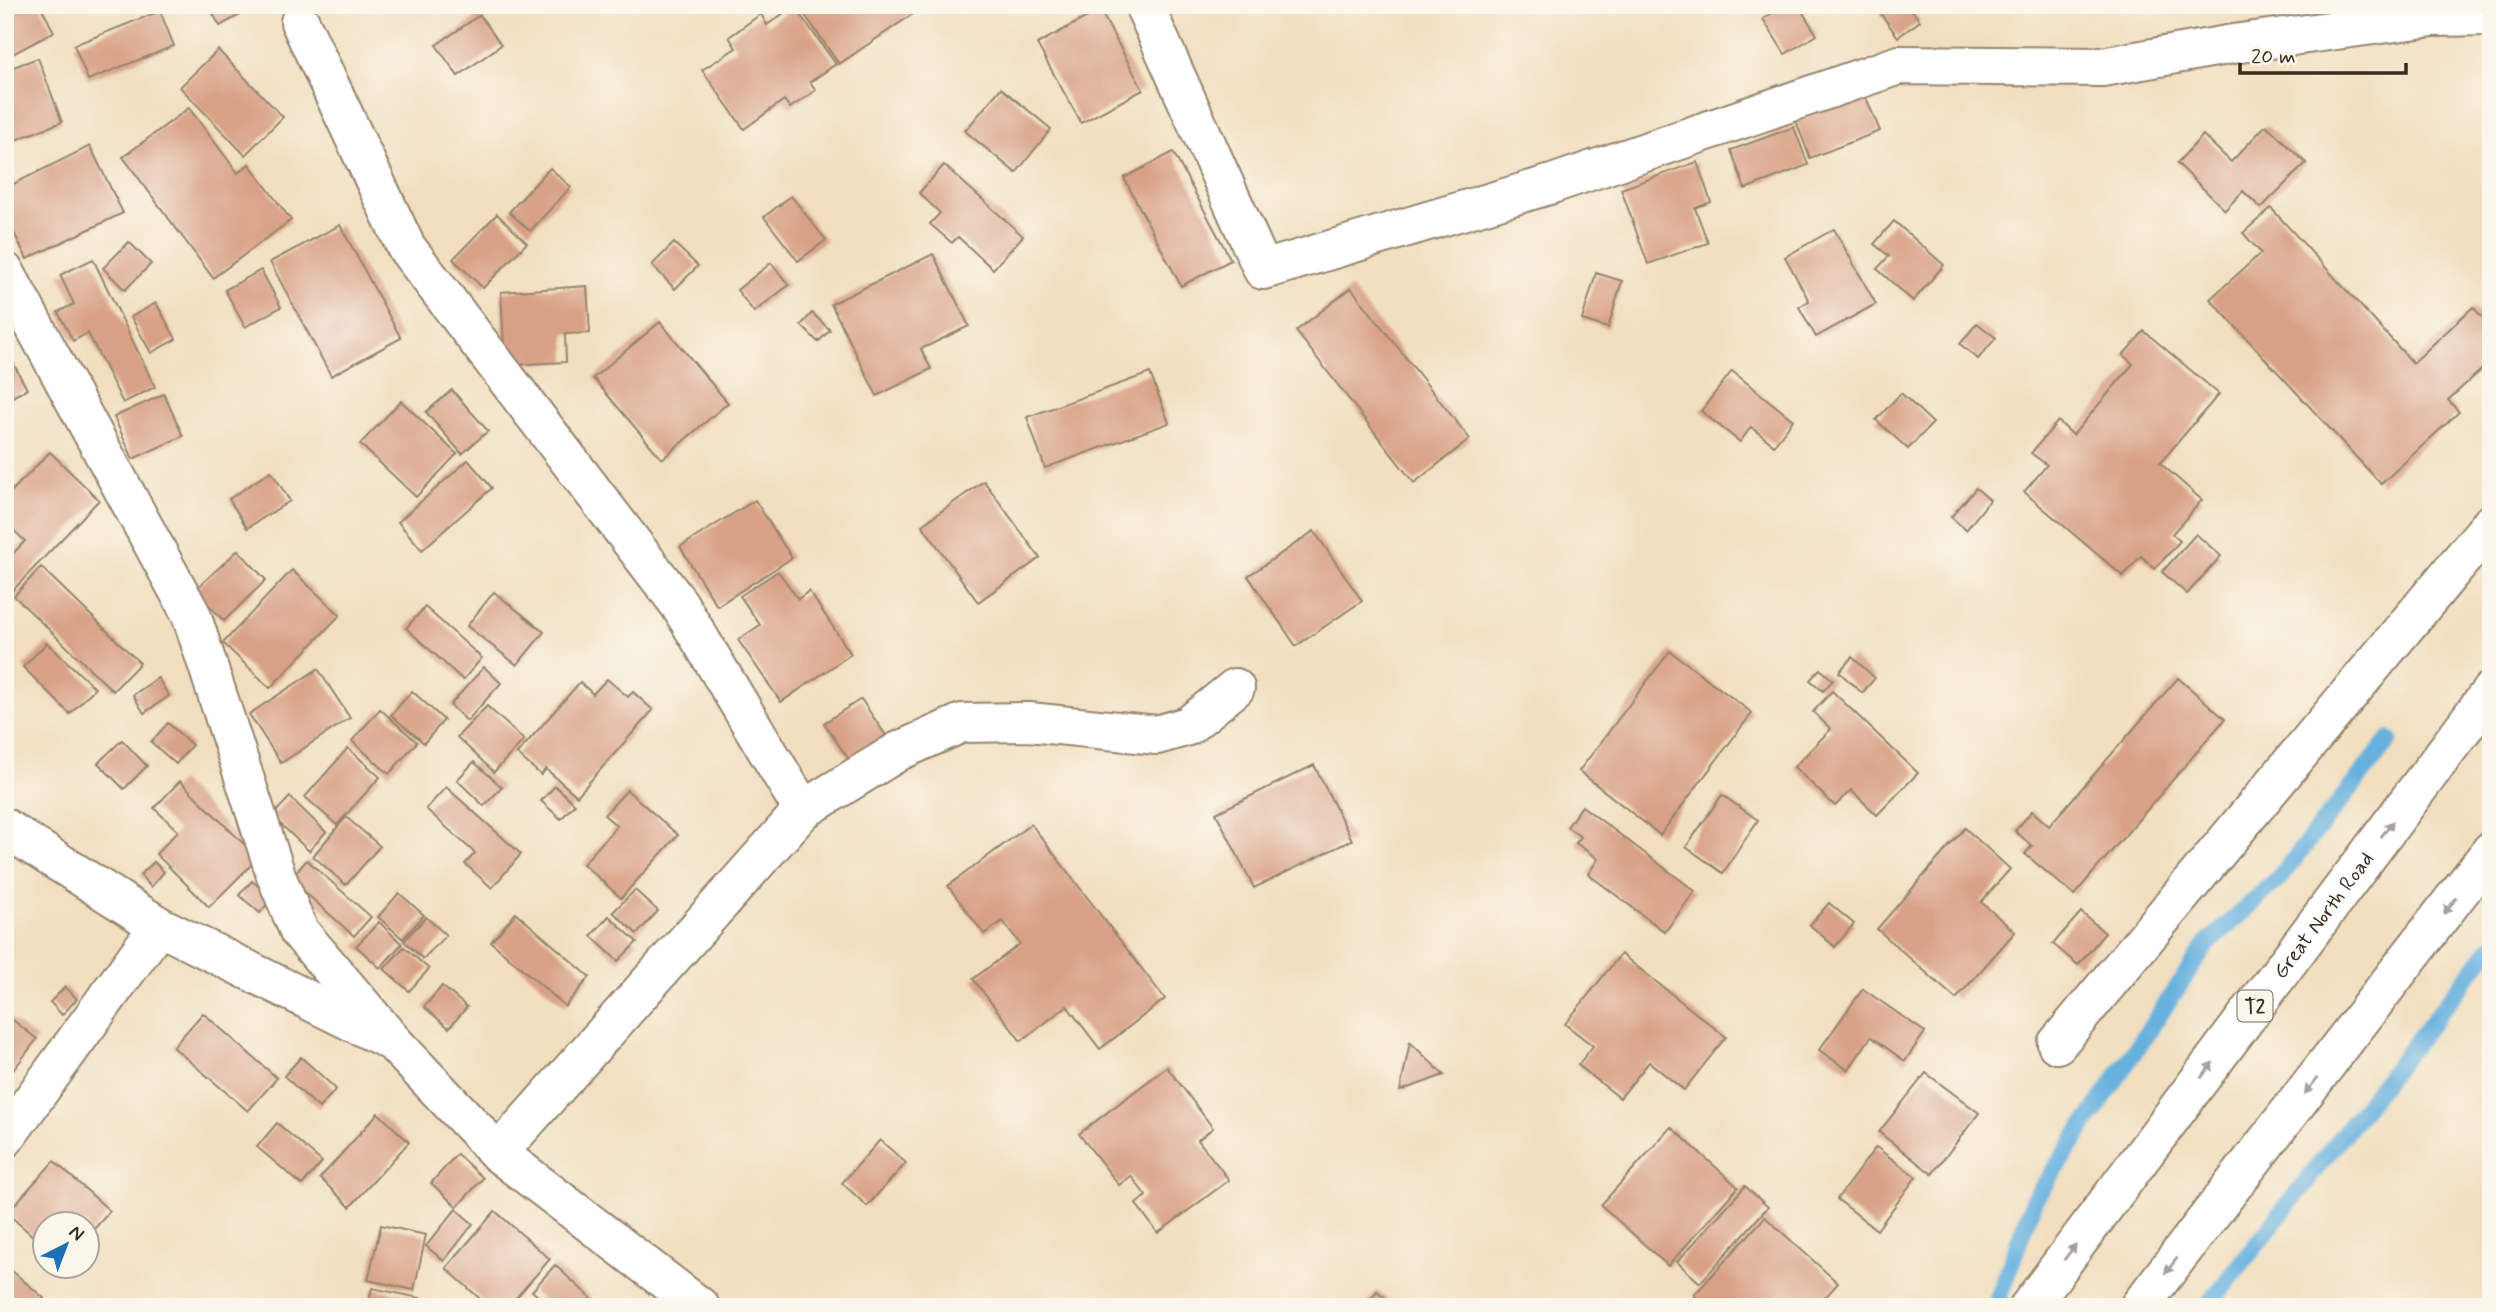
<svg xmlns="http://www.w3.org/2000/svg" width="2496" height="1312" font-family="Mynerve,sans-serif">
  <rect width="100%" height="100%" fill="#fbf7ec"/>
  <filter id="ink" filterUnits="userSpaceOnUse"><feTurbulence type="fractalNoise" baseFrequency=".0143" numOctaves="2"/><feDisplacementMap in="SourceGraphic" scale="14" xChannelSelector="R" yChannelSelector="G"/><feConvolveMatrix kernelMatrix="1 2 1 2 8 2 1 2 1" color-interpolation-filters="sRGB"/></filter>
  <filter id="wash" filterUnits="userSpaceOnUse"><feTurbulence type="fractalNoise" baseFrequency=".00686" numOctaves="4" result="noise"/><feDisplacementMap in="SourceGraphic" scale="28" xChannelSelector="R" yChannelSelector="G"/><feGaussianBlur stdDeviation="1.57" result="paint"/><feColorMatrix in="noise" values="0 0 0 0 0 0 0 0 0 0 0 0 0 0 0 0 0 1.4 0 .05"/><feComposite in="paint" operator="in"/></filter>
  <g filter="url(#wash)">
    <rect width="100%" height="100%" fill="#f1dfbf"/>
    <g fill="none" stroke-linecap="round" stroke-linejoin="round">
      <g stroke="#66b0de" stroke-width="18">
        <path d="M1995,1307L2034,1200L2207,944L2279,878L2389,740"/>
        <path d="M2207,1307L2491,947"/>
      </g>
    </g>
    <g id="blocks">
      <g fill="#d8a186">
        <path d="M5,5H40L54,32L5,58Z"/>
        <path d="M208,5H258L220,26Z"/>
        <path d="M798,5H926L839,64Z"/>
        <path d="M1785,5H1798L1817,35L1785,54L1763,19Z"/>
        <path d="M1891,5H1908L1920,21L1898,37L1880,13Z"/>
        <path d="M794,6L836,64L810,82L816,90L790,108L784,100L744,129L702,70L736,48L729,37L761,14L767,25Z"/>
        <path d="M1100,10L1143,90L1081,123L1037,44Z"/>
        <path d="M160,11L174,46L88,80L74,45Z"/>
        <path d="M480,15L501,45L458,76L436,45Z"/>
        <path d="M218,50L283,117L245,155L180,87Z"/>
        <path d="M38,58L62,122L5,144V70Z"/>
        <path d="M1001,88L1051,129L1016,173L965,131Z"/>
        <path d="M1864,93L1880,131L1810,158L1796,121Z"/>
        <path d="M189,108L238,173L249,164L291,220L213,278L123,157Z"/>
        <path d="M2266,125L2306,163L2261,208L2243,191L2225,210L2177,163L2203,135L2231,162Z"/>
        <path d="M1794,127L1808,165L1745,189L1731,150Z"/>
        <path d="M90,146L123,213L27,259L5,215V188Z"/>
        <path d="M1173,152L1231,260L1181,286L1124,178Z"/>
        <path d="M1697,162L1711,202L1695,208L1708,243L1648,264L1621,189Z"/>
        <path d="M944,165L1023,236L993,269L958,237L952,243L930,224L940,213L919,193Z"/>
        <path d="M550,168L571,187L530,231L509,212Z"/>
        <path d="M791,196L826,240L798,261L764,217Z"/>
        <path d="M2271,208L2413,363L2473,307L2491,327V361L2448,400L2459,412L2381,484L2210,299L2261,253L2243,233Z"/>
        <path d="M497,214L527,243L483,288L453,259Z"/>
        <path d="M1894,221L1944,265L1913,301L1877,269L1889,256L1874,244Z"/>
        <path d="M340,225L401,338L331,376L270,262Z"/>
        <path d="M1834,229L1876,304L1816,337L1799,307L1809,301L1785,257Z"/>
        <path d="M129,242L151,264L125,290L103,268Z"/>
        <path d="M674,243L698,266L675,289L652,265Z"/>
        <path d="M933,254L969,326L921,349L931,369L877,396L831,304Z"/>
        <path d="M93,259L155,387L123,403L88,333L73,341L58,312L74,304L60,275Z"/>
        <path d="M771,263L789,285L754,312L737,290Z"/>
        <path d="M261,270L281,307L245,327L225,290Z"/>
        <path d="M1596,273L1622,281L1608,328L1582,320Z"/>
        <path d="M587,286L590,333L565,334L566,362L505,365L501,292Z"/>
        <path d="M1351,288L1470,439L1414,483L1296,331Z"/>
        <path d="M156,303L176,339L151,353L131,317Z"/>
        <path d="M812,313L830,330L818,342L801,325Z"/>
        <path d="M660,322L728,403L662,459L593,378Z"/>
        <path d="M1977,323L1996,338L1978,359L1960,344Z"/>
        <path d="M2144,331L2219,394L2160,463L2202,500L2172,534L2180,541L2155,569L2141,556L2123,576L2024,492L2047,465L2031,453L2058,421L2073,435L2133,364L2123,355Z"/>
        <path d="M5,348L27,389L5,401Z"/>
        <path d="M1732,371L1793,420L1774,445L1751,427L1740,442L1701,411Z"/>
        <path d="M1150,373L1169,423L1045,468L1027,417Z"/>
        <path d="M452,390L488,431L462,454L426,412Z"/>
        <path d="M1901,393L1933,423L1908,449L1876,420Z"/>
        <path d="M164,394L183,436L133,459L114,417Z"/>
        <path d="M401,401L457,454L416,497L360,444Z"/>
        <path d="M50,452L99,500L13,590L5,582V562L25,541L5,522V498Z"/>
        <path d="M468,460L492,488L422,550L398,522Z"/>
        <path d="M271,471L290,501L247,528L229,499Z"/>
        <path d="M984,481L1040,558L978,602L922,525Z"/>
        <path d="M1976,488L1990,500L1966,530L1951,517Z"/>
        <path d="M755,500L792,558L717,606L680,547Z"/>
        <path d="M1314,531L1362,601L1296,646L1248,576Z"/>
        <path d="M2196,534L2221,556L2187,594L2162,572Z"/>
        <path d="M238,550L266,580L224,621L195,590Z"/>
        <path d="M41,567L140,663L113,691L14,596Z"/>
        <path d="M292,570L340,615L270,688L223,643Z"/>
        <path d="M778,571L798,599L809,591L851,654L781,702L738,640L760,625L740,596Z"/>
        <path d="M494,592L544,632L517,665L467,626Z"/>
        <path d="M425,607L482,658L463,680L406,628Z"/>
        <path d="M47,643L95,688L70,714L23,667Z"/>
        <path d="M1670,651L1752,713L1660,835L1579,771Z"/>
        <path d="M1852,657L1875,678L1862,693L1839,672Z"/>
        <path d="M484,667L501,683L467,721L450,705Z"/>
        <path d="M318,669L350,718L281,763L249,714Z"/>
        <path d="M1820,669L1833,680L1823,691L1810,680Z"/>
        <path d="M158,678L169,696L144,713L133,695Z"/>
        <path d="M2178,678L2225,719L2074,895L2025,854L2032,846L2015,831L2032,811L2049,826Z"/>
        <path d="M607,679L628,697L633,692L653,710L577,796L546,769L541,775L517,754L580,682L593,694Z"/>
        <path d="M412,691L444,720L424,743L391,715Z"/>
        <path d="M1832,691L1918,773L1877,815L1851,790L1835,806L1794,767L1831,729L1813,712Z"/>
        <path d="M861,699L891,743L854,767L824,723Z"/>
        <path d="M487,706L524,740L494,772L457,737Z"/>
        <path d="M380,709L417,742L389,774L352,741Z"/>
        <path d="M168,723L192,745L176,764L151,742Z"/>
        <path d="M122,740L147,766L124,789L98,763Z"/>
        <path d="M348,748L380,777L337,825L305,797Z"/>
        <path d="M474,762L502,787L484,806L457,780Z"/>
        <path d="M1314,765L1352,840L1254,888L1216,813Z"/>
        <path d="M180,781L258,858L209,907L156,854L178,831L154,808Z"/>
        <path d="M555,786L575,804L561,819L541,801Z"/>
        <path d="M446,787L521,854L492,888L465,864L475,853L426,809Z"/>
        <path d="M627,790L678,835L621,898L583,864L617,826L604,815Z"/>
        <path d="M1722,795L1758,820L1723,873L1686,847Z"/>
        <path d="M290,797L326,832L309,851L272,816Z"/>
        <path d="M1582,806L1695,891L1665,932L1588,874L1598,859L1576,843L1581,837L1567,827Z"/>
        <path d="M346,817L380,846L346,885L313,856Z"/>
        <path d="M1031,824L1165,999L1100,1049L1067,1006L1021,1041L973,979L1020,944L1003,921L984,934L948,886Z"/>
        <path d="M1965,828L2010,869L1981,902L2015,932L1956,999L1877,929Z"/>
        <path d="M307,860L371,917L354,936L290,879Z"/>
        <path d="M154,862L164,872L151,887L140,875Z"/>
        <path d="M252,881L272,898L260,913L239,895Z"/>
        <path d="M635,890L658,911L637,934L613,912Z"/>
        <path d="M399,893L424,915L403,939L378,917Z"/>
        <path d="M1829,903L1854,924L1835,947L1810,925Z"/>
        <path d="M2081,912L2105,933L2078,965L2053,944Z"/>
        <path d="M516,913L590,977L565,1006L491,942Z"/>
        <path d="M609,916L637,942L618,961L591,936Z"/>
        <path d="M426,917L446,935L423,959L404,941Z"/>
        <path d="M379,922L402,944L380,968L356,946Z"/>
        <path d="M404,947L429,969L409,991L384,969Z"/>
        <path d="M1621,954L1726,1037L1684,1090L1649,1062L1620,1098L1578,1065L1593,1046L1565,1024Z"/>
        <path d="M442,986L467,1007L449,1028L424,1007Z"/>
        <path d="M65,987L77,999L62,1015L50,1002Z"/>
        <path d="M1863,989L1925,1032L1905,1061L1871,1037L1848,1070L1819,1050Z"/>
        <path d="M203,1013L277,1078L248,1111L173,1047Z"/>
        <path d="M5,1014L37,1039L5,1081Z"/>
        <path d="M1410,1042L1444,1075L1400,1091Z"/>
        <path d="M301,1057L336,1089L319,1108L284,1076Z"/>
        <path d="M1167,1067L1213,1128L1198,1140L1229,1180L1158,1233L1136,1204L1146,1196L1131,1176L1119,1185L1079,1134Z"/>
        <path d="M1926,1073L1979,1113L1932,1174L1879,1132Z"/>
        <path d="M378,1113L409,1142L350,1207L320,1178Z"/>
        <path d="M277,1123L322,1162L302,1185L257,1147Z"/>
        <path d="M1671,1127L1738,1187L1668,1266L1601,1205Z"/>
        <path d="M880,1140L906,1163L867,1206L842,1183Z"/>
        <path d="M1876,1147L1916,1177L1877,1230L1837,1199Z"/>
        <path d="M457,1154L483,1178L457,1207L431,1183Z"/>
        <path d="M54,1161L110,1211L88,1236V1224H46V1248L7,1213Z"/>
        <path d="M1745,1186L1768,1207L1700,1283L1677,1262Z"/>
        <path d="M456,1209L473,1224L444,1261L426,1246Z"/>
        <path d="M495,1211L550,1259L508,1307H489L446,1268Z"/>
        <path d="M1765,1217L1838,1283L1817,1307H1707L1694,1295Z"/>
        <path d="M381,1225L426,1235L414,1290L368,1280Z"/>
        <path d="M5,1265L44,1298L36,1307H5Z"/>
        <path d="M555,1265L591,1298L583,1307H550L532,1291Z"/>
        <path d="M372,1288L420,1298L418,1307H368Z"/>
        <path d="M1377,1291L1397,1307H1364Z"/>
      </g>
    </g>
  </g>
  <g filter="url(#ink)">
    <use href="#blocks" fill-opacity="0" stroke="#96846e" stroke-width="2"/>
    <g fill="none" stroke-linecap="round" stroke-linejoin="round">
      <defs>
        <g id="street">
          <path d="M1144,5L1263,270L1552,184L1899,65L2102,67L2233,44L2433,17L2491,16"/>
          <path d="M300,22L406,247L679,604L803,810"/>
          <path d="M5,272L191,614L277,878L299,931L393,1042"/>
          <path d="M5,828L159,926L393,1042L498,1153L700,1307"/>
          <path d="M2057,1044L2491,524"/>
          <path d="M5,1138L159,926"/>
          <path d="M498,1153L803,810L899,751L962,723L1029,722L1157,735L1188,726L1235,688"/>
        </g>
        <g id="primary">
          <path id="s1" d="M2029,1307L2491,691"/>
          <path d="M2139,1307L2491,851"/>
        </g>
      </defs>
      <use href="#street" stroke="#96846e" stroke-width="42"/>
      <use href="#primary" stroke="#96846e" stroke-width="42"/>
      <use href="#street" stroke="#fff" stroke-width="38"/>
      <use href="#primary" stroke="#fff" stroke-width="38"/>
    </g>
    <defs><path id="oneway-solid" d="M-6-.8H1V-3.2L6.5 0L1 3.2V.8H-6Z" transform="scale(1.75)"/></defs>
    <g fill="#a79f9a">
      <use href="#oneway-solid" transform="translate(2387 829) rotate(-53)"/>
      <use href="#oneway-solid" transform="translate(2450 906) rotate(128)"/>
      <use href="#oneway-solid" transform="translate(2207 1070) rotate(-53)"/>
      <use href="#oneway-solid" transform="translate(2311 1086) rotate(128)"/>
      <use href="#oneway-solid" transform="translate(2070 1252) rotate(-53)"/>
      <use href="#oneway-solid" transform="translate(2171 1266) rotate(128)"/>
    </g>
  </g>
  <g text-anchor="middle" stroke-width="6" stroke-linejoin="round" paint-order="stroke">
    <rect fill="#fbf7ec" stroke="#75685c" stroke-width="2" x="2237.5" y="990.5" width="35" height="31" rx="5"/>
    <g font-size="19" font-weight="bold" fill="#3b2a1e">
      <text x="2255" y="1013">T2</text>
    </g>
    <g font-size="21" fill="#3b2a1e" stroke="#fbf7ec">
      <text dy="7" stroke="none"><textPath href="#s1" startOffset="490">Great North Road</textPath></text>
    </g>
  </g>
  <rect width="2496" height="1312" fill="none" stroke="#fbf7ec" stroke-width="28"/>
  <g transform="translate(66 1245) rotate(42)"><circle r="33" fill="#fbf7ec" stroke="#aea59a" stroke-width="2"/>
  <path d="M0-5L12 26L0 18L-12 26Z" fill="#1f6fb2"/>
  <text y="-10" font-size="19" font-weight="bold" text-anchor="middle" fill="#3b2a1e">N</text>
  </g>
  <path d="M2240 63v10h166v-10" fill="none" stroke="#3b2a1e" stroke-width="3.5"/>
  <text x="2251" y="63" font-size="21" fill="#3b2a1e" stroke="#fbf7ec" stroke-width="5" paint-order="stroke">20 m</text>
</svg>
